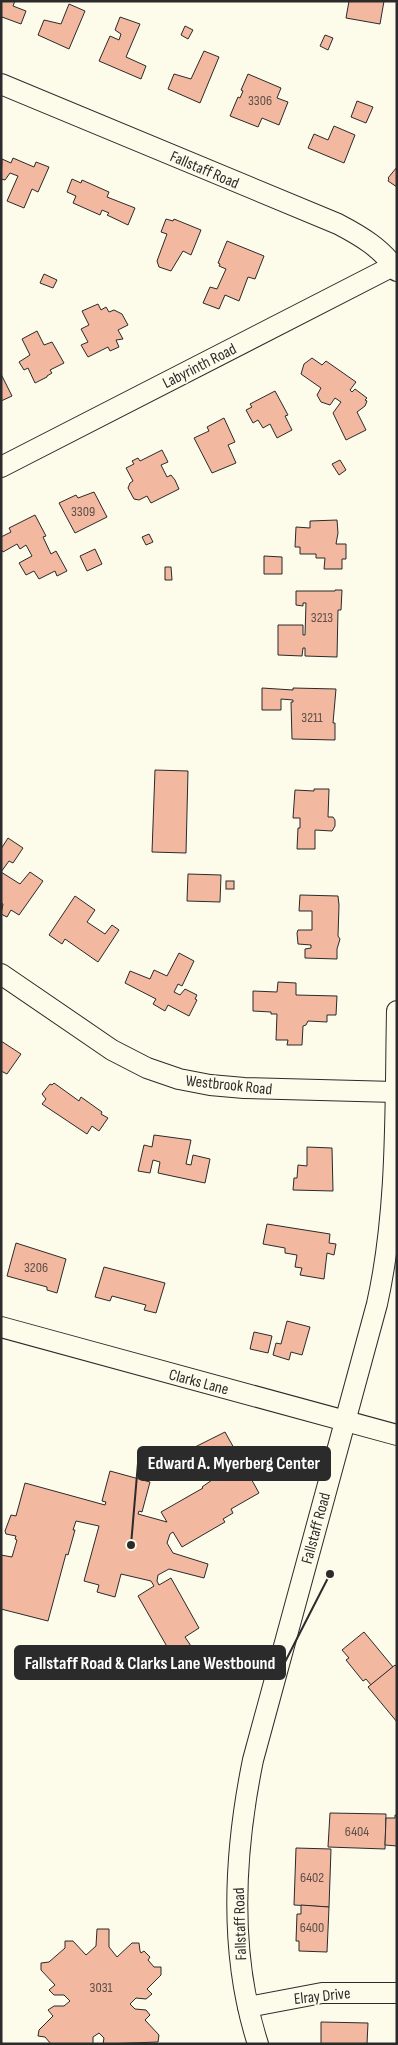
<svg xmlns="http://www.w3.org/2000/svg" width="398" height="2045" font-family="'Sofia Sans Condensed',sans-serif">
  <rect width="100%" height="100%" fill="#fdfbea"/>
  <g fill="#f2b8a0" stroke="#2b2b2b">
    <path d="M1,1H15L13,6L26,11L21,24L2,17L1,20Z"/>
    <path d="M349,1H384L380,24L346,18Z"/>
    <path d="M69,4L85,11L69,49L38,35L44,20L61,24Z"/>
    <path d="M120,17L140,24L126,57L146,66L141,79L99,61L110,36L119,40L121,34L115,30Z"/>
    <path d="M185,26L193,30L188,39L181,35Z"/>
    <path d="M325,35L333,38L328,50L320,46Z"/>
    <path d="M204,51L219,57L200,103L168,89L174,74L191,79Z"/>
    <path d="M248,74L281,88L277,98L288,102L279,125L262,118L258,127L230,116L238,97L240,98L243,91L241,90Z"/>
    <path d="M357,101L373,107L366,123L351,117Z"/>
    <path d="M334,126L355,135L344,163L308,148L314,134L328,140Z"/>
    <path d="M13,158L34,167L36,162L49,167L38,192L32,189L24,208L7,201L18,176L10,173L5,180L1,179L2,159L11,163Z"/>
    <path d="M397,167V187L388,181L389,179L388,178Z"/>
    <path d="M72,179L81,183L82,180L109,192L107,197L135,208L128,225L107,215L109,213L102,210L100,215L73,203L76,196L67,192Z"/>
    <path d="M166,219L173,221L174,219L201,230L191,255L183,251L171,271L159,267L157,261L167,234L161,232Z"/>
    <path d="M227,241L264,256L255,279L248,277L239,301L225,295L219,309L203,303L210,287L217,289L226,269L219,266L220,264L218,263Z"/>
    <path d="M44,274L57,280L53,288L40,283Z"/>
    <path d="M98,304L101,310L106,307L109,312L114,310L122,314L128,325L118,330L123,339L116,340L119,347L110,351L108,347L88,357L81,345L88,342L81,329L89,325L82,311Z"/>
    <path d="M37,331L44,345L52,342L64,363L50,370L52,373L47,376V377L35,383L28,368L24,370L19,362L30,355L22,339Z"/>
    <path d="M312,358L322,365L326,361L356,382L350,390L352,392L355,389L367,398L365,400L367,401L365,406L357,412L366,430L346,440L333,413L341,402L335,398L330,405L321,402L317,395L321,388L301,374L304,364Z"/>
    <path d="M1,374L12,396L1,401Z"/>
    <path d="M275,391L288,415L285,416L292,430L277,438L270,424L263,428L258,420L253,423L246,410L252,407L250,404Z"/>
    <path d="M224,418L235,442L228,445L236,463L212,473L194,438L209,431L207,427Z"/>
    <path d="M162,450L168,462L161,465L167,477L171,475L175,480L179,489L151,503L147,496L139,500L134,499L128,488L130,483L133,481L126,468L134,464L132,461L138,458L140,461Z"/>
    <path d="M340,460L346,470L339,475L332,464Z"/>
    <path d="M94,492L107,517L75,533L59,503L76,495L78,498Z"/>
    <path d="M35,515L46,536L43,537L51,554L56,551L67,571L57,576L55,571L39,579L34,571L26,575L19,563L32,556L26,545L20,549L17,544L3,552L1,549V537L11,532L9,528Z"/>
    <path d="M337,520L338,533L336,544H346V559H342V569H324L325,558H316V554H300V547H295L296,527L310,528V521Z"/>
    <path d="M149,534L153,542L146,545L142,537Z"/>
    <path d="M95,549L102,564L87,571L80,556Z"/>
    <path d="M264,556L282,557V574H264Z"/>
    <path d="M165,567H171L172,580H165Z"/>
    <path d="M335,590H342L341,610H338L337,657L305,656V648H303L302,656L278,655V625H303V635H305L306,603H303V606L296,605V591H335Z"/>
    <path d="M262,688L293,690V688L336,689L333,723H335V740L292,739L291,702H293V700L281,699V710H262Z"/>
    <path d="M155,770L188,771L186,853L152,852Z"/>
    <path d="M314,789H329L328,817H333L335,820V826L332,831L315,830V849H297L298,828H300V818H293L295,790L314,791Z"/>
    <path d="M8,838L23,848L13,863L9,861L1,872L20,884L30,872L43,881L19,915L11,910L7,917L1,914L3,904L1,903V849Z"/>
    <path d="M188,874L221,875L220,902L187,901Z"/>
    <rect x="226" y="881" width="8" height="8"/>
    <path d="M300,895L338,896L339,905L338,936L340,939L337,949V959L305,958V949L311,948V945L298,944L297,933L298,930H312V911H299Z"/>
    <path d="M75,896L95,910L87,922L105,934L112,925L119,930L98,962L65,939L62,944L49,935Z"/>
    <path d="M179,953L194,961L182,986L178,984L174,992L180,995L185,989L197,995L195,999L197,1000L189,1016L168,1005L165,1011L153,1004L156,999L125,983L130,971L150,979L154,970L167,976Z"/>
    <path d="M278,982L296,983V995L337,996L336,1015H327V1022L308,1021L306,1025L303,1026L302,1045H287L288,1040H276L277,1014H271V1012L253,1011V991L277,992Z"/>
    <path d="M1,1041L21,1054L7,1074L1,1071Z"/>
    <path d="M54,1083L79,1101L81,1097L102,1112L101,1114L108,1118L99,1131L92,1126L87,1134L42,1104L46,1099L42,1094L50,1084L52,1085Z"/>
    <path d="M154,1135L191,1140L186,1164L191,1165L193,1155L210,1159L205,1183L158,1173L160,1162L153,1160L150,1173L138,1171L144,1145L152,1147Z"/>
    <path d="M307,1147L332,1148L333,1191L293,1190L294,1178H297L298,1165L307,1166Z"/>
    <path d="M267,1224L330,1234L329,1243L336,1244L334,1255L327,1253L324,1279L300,1275L302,1268L295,1267L297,1255L285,1253V1248L263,1244Z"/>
    <path d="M16,1243L66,1259L57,1293L47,1290V1287L7,1276Z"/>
    <path d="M104,1267L165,1283L156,1313L144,1310L146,1305L112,1296L110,1301L95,1297Z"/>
    <path d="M287,1321L310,1327L302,1355L291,1352L289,1360L273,1355L276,1343L281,1344Z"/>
    <path d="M254,1332L272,1336L268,1353L250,1349Z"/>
    <path d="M225,1432L259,1493L231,1509L233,1513L223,1519L225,1522L182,1547L173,1532L170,1534L167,1543L173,1553L208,1564L204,1578L169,1569L158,1575L157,1581L159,1585L171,1578L199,1628L185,1637L191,1646L173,1657L138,1596L154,1586L151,1581L121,1574L115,1597L97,1592L99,1585L84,1581L99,1526L76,1521L73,1530H75L68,1555L66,1554L48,1621L1,1609V1555L12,1557L17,1540L15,1539L16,1536L6,1534L5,1531L11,1515L16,1516L25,1483L105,1505L106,1502L102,1501L110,1471L150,1482L142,1512L139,1511L138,1514L167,1522L161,1512L203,1488L202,1487L212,1480L195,1447Z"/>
    <path d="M364,1632L393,1667L371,1685L366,1679L363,1681L346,1660L349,1658L342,1650Z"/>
    <path d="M395,1665L397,1667V1722L368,1687Z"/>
    <path d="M330,1813L386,1814L385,1849L328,1847Z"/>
    <path d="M395,1815H397V1846L385,1845L386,1818H395Z"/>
    <path d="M296,1848L331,1849L329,1907L294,1905Z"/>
    <path d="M301,1905L329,1907L327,1952L299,1951V1941H296L297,1914H301Z"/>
    <path d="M97,1929H109V1947L117,1957L132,1943H139L140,1951L141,1953L144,1951L150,1957L148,1960L154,1967H161V1975L147,1989L152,1994L146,1999L136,1998L130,2004L135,2009L146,2010L150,2015L145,2020L159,2035L158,2042L103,2044L104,2038L99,2033L93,2037V2044H51L45,2037L38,2036L39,2030L53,2016L48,2010L54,2006H64L70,2001L64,1995H54L49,1990L55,1985L41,1970V1963L49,1962L65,1948V1941H73L86,1955L96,1946Z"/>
    <path d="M321,2022L368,2023L367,2044H321Z"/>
  </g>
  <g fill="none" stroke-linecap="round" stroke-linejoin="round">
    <defs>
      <g id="minor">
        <path d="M1,84L338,224C361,236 383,249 397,271"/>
        <path d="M1,467L397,264"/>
        <path d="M1,974L112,1050L147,1068L179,1079L210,1085L244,1088L395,1092"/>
        <path d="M1,1327L397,1435"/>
        <path d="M248,2007L322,1993H397"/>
        <path d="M258,2044C228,1952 234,1853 253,1760L377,1304C398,1210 395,1108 397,1011"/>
      </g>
    </defs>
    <use href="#minor" stroke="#2b2b2b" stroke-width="22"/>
    <use href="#minor" stroke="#fdfbea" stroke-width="20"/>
  </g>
  <g text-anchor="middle" stroke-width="4" stroke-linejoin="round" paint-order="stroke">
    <g font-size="14" fill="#5d4e48">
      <text x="260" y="105">3306</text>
      <text x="83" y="516">3309</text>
      <text x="322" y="622">3213</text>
      <text x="312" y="722">3211</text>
      <text x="36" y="1272">3206</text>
      <text x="357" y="1836">6404</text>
      <text x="312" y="1882">6402</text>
      <text x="312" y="1932">6400</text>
      <text x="101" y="1992">3031</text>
    </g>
    <g font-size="16" fill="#2b2b2b" stroke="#fdfbea">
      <text transform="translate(205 169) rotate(23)" y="6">Fallstaff Road</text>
      <text transform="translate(199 365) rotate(-27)" y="6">Labyrinth Road</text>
      <text transform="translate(229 1084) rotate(6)" y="6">Westbrook Road</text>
      <text transform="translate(199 1381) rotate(15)" y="6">Clarks Lane</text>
      <text transform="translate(315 1528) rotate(-75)" y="6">Fallstaff Road</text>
      <text transform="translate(239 1924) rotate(-92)" y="6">Fallstaff Road</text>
      <text transform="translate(322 1995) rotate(-6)" y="6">Elray Drive</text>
    </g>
  </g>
  <path fill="none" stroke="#2b2b2b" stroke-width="2" d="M131 1545L138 1463M330 1574L285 1662"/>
  <g fill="#2b2b2b" stroke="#fdfbea" stroke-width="2">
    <circle cx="131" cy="1545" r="5"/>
    <circle cx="330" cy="1574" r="5"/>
  </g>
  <g fill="#2b2b2b" stroke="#2b2b2b" stroke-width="2">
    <rect x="138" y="1447" width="192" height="33" rx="5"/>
    <rect x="15" y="1646" width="270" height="33" rx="5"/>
  </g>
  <g font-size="18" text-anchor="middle" font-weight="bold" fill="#fff">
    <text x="234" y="1469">Edward A. Myerberg Center</text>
    <text x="150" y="1669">Fallstaff Road &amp; Clarks Lane Westbound</text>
  </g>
  <rect width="398" height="2045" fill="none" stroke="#2b2b2b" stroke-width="5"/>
</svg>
